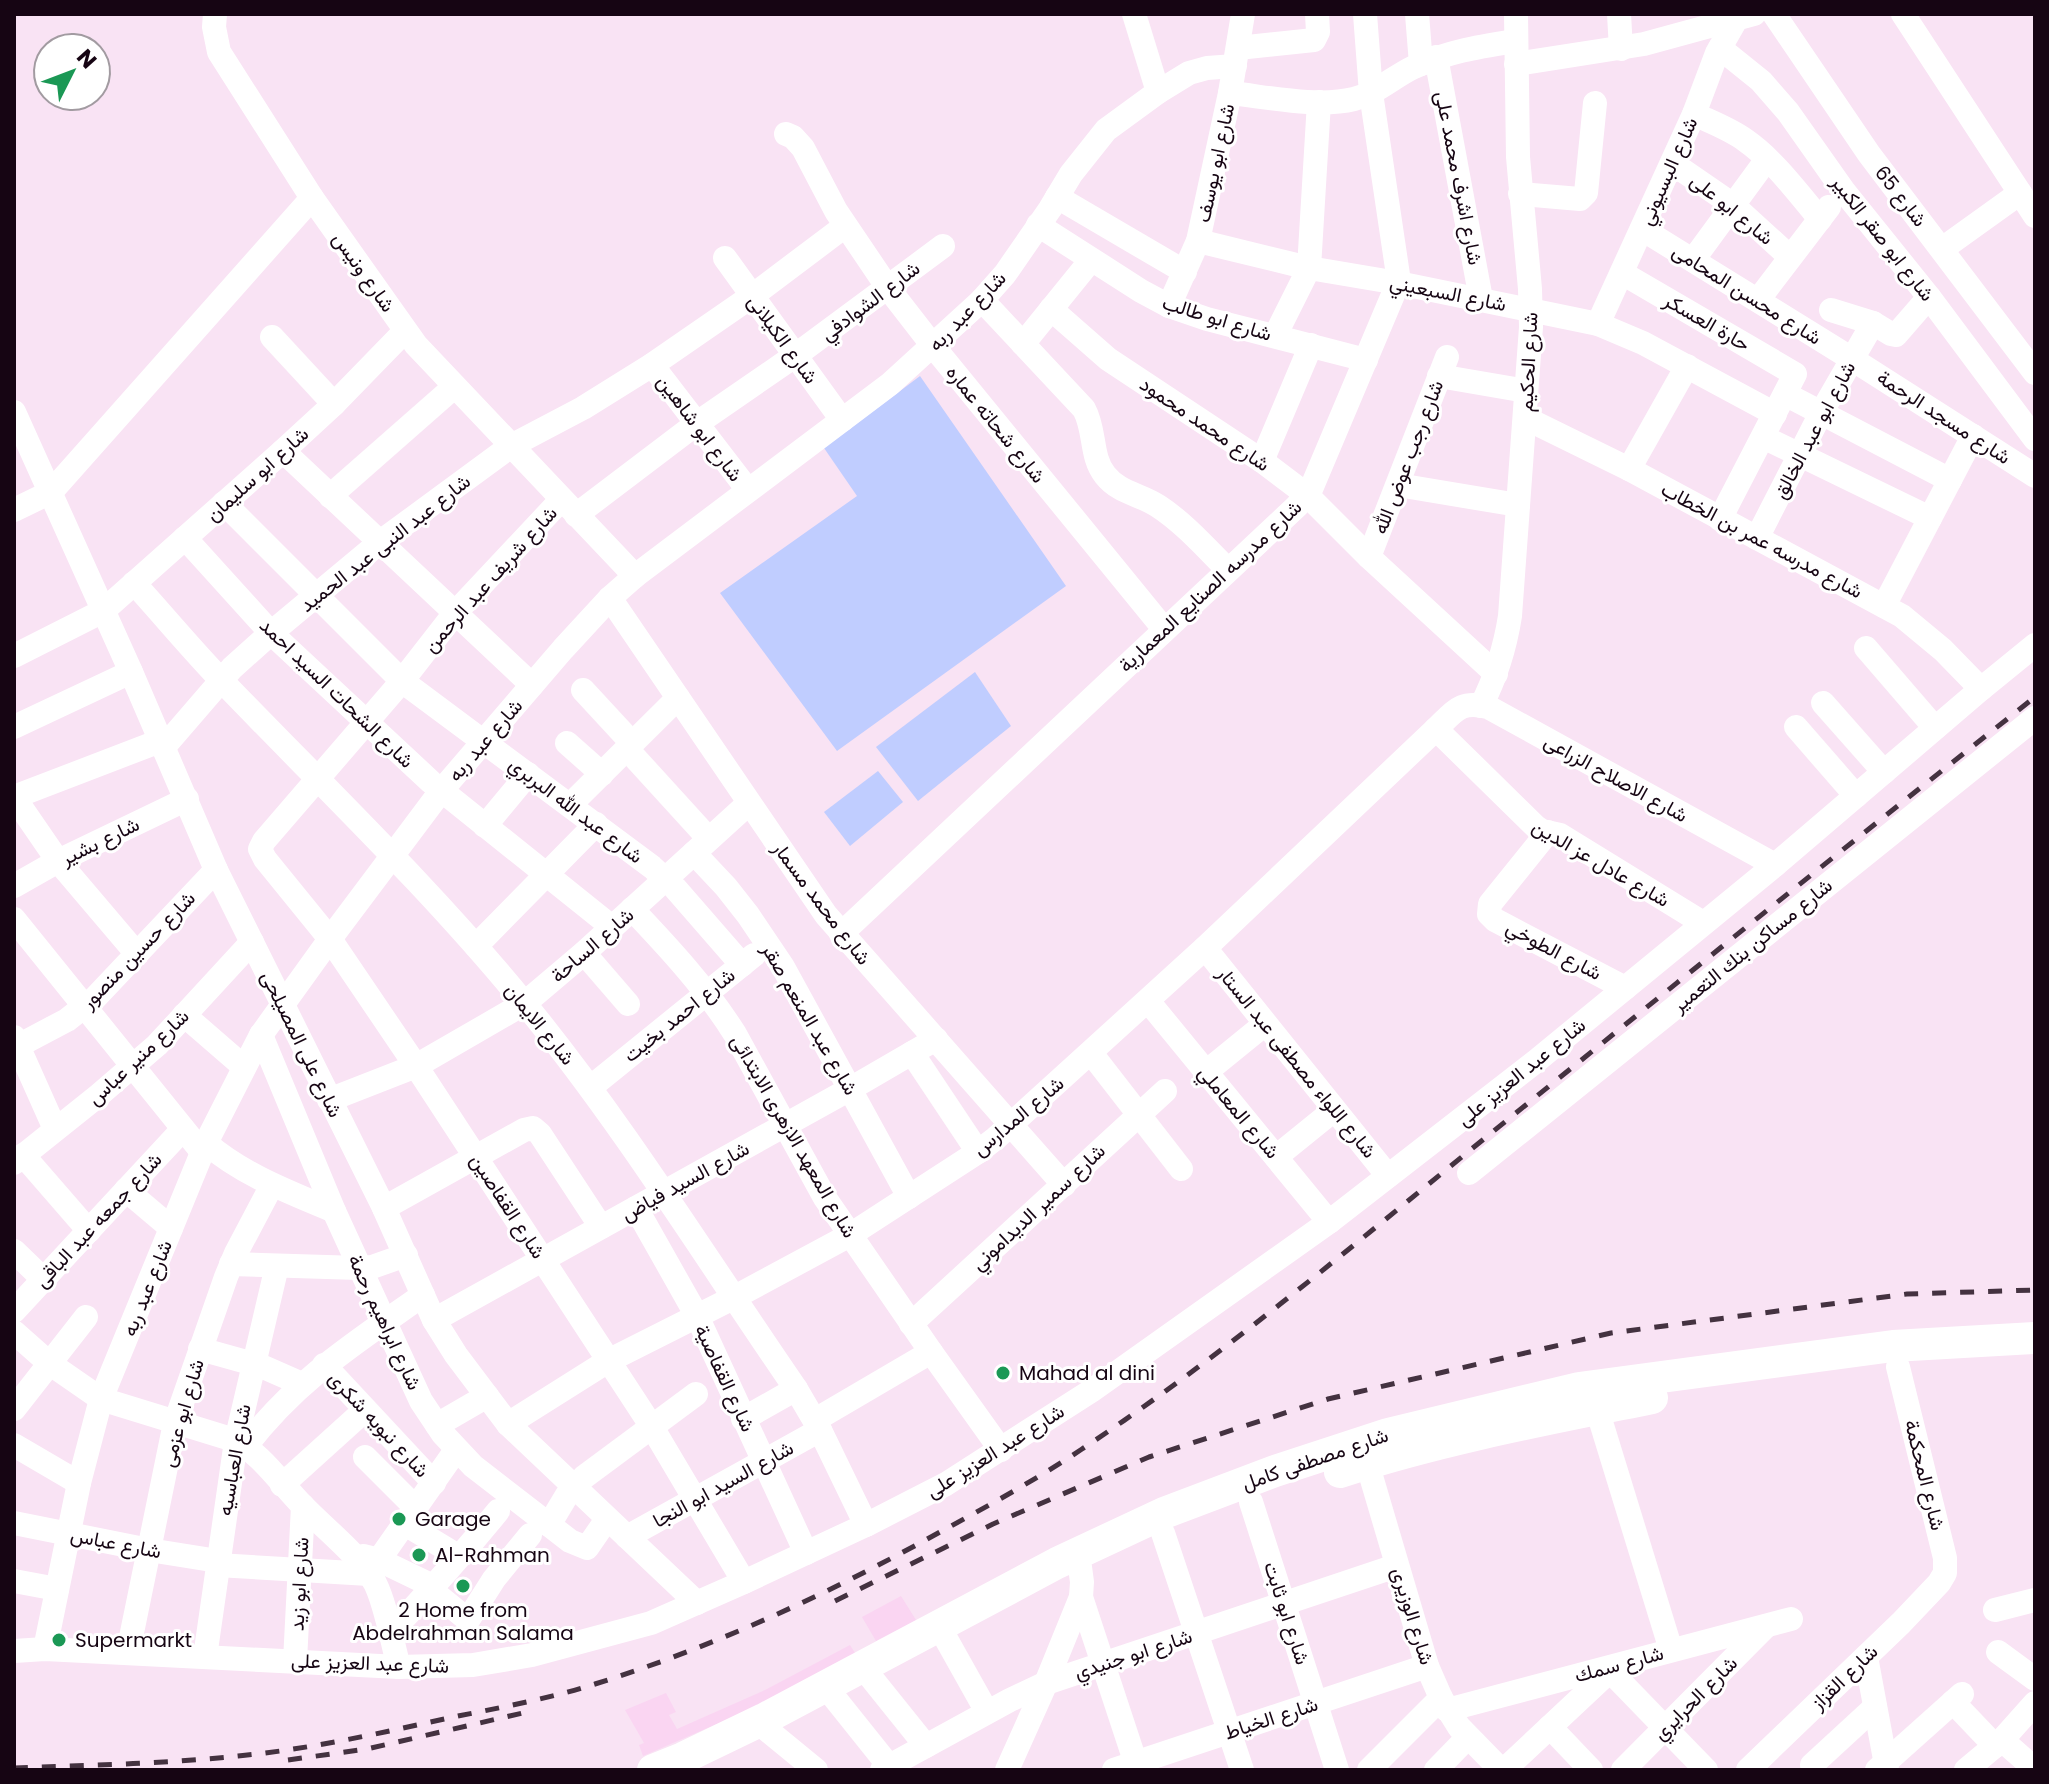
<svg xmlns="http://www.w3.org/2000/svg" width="2049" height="1784" font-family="Poppins,Vazirmatn,sans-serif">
  <rect width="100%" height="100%" fill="#f9e3f4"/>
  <g fill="#fad5f2">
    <path d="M901,1596L916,1620L876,1641L862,1617Z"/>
    <path d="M850,1645L857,1656L772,1700L643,1756L639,1745L644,1743L625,1710L666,1693L676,1712L669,1715L677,1729L765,1690Z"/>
  </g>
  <g fill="#c0cdff">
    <path d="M920,376L1066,586L837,751L720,593L857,496L824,448Z"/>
    <path d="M975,672L1011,726L918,801L876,747Z"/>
    <path d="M878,771L903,802L850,846L824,812Z"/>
  </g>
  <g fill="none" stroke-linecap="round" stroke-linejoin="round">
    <g stroke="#fff" stroke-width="24">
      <path d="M215,14L214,27L219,52L312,198L416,345L635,576"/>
      <path d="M1134,14L1158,92"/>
      <path d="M1417,14L1421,64"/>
      <path d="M1619,14L1621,49"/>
      <path d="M1774,14L1869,154L2035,373"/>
      <path d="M1903,14L2035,216"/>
      <path d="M1238,48L1314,40L1318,32L1317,14"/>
      <path d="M1720,48L1761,81L1788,112L1843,190L1929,297L2035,439"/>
      <path d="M1436,57L1481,299"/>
      <path d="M1516,64L1644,44L1754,14"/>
      <path d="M1230,93C1268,97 1317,108 1354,99C1377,93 1393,77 1414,67C1450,51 1478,47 1516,41"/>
      <path d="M1694,114C1711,122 1730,129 1745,140C1774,160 1797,192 1820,219"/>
      <path d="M786,134L793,137L803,148L836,211L888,288L933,346L1164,629"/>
      <path d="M1672,163L1733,205L1790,257"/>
      <path d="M1520,194L1580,199L1586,193L1595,103"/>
      <path d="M1057,197L1185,272"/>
      <path d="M1038,225L1141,291L1169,306L1207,319L1366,360"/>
      <path d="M1642,229L1852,359L2035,476"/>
      <path d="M1198,241L1309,268L1398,283L1598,324L1643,343L1775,414"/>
      <path d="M1942,249L2020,193"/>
      <path d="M725,258L842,420"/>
      <path d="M1693,260L1767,159"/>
      <path d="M1622,273L1795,374L1720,519"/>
      <path d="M982,300L1084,409C1096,431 1090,456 1105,475C1119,493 1140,494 1158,506C1183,522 1207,549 1228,570"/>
      <path d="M1758,300L1829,207"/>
      <path d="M1169,306L1198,241L1230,93L1243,14"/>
      <path d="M1051,309L1108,359L1262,461L1307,495L1369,557L1496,674"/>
      <path d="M1831,310L1873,323L1891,334L1896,335L1929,297"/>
      <path d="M1598,324L1694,114L1717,53L1737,18"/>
      <path d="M1275,336L1309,268L1319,102"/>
      <path d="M272,337L334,404"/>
      <path d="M1023,344L1091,260"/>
      <path d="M652,365L748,490"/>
      <path d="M1439,376L1526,391"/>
      <path d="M1785,394L1950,480"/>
      <path d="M14,412L131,672L216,870L384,1208L434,1320L456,1355L508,1424L697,1603"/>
      <path d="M1525,418L1629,469L1902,616L1943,650L1981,689"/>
      <path d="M1763,437L1930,518"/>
      <path d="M283,451L532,685"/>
      <path d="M1262,461L1311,345"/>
      <path d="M1629,469L1687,366"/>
      <path d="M1398,485L1518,505"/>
      <path d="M330,496L454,387"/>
      <path d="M561,500L455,613L402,681L264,841L260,849L265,859L330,939L416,1066L652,1427L744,1582"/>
      <path d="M224,503L402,681L652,867L675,888L742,965"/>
      <path d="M14,510L51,492L312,198"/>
      <path d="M576,515L696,424L796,355L943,246"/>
      <path d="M185,538L271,633L431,782L612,927"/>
      <path d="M1757,538L1821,413L1873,323"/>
      <path d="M1369,557L1447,357"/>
      <path d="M134,583C164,616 192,650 223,682C325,788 432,890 525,1004C624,1125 707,1260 796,1389L820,1430L866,1525"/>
      <path d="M610,598L826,915L1064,1185"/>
      <path d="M1884,606L1973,436"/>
      <path d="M1866,648L1935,728"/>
      <path d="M14,656L103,611L283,451L334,404L405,331"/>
      <path d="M583,690L632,743"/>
      <path d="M1823,703L1884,772"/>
      <path d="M1481,706C1496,677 1505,648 1510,616L1531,327L1530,289L1518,157L1516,14"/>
      <path d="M14,727L131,672"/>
      <path d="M1796,727L1856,796"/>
      <path d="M1436,729L1536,827L1542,831L1560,835L1703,923"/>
      <path d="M567,743L602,774"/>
      <path d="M163,748L232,668L271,633L379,543L511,446L583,408L652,365L752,296L845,226"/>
      <path d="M627,749L709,839"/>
      <path d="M14,797L58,861L137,954"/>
      <path d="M14,797L160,741"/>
      <path d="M570,805L678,698"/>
      <path d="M485,826L528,774"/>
      <path d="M1548,832L1490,904L1489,914L1495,920L1625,988"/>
      <path d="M694,853L726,887L748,915L783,967L909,1197"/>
      <path d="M14,886L58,861L187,799"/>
      <path d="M632,909C670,949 706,988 735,1034L825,1198L931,1352L1001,1450"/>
      <path d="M14,919L202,1152"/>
      <path d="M841,934L1297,506L1311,489L1398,283V275L1371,93L1365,14"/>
      <path d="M476,946L596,824"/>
      <path d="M1205,948L1388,1176"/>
      <path d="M584,953L628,1004"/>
      <path d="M1148,1001L1329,1222"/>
      <path d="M184,1015L244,1067"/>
      <path d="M261,1035L334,1211L421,1401L443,1434L473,1466L570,1541L587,1548L607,1519"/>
      <path d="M14,1037L55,1129"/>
      <path d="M14,1048L67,1020L95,998L216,870"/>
      <path d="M912,1053L978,1152"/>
      <path d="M1091,1053L1181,1169"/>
      <path d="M1206,1072L1265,1024"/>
      <path d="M591,1087L754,955"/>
      <path d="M329,1100L416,1066L525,1003L584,953L749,803"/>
      <path d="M206,1143C243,1175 289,1192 334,1211"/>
      <path d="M23,1155L89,1231"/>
      <path d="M1276,1157L1334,1110"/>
      <path d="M14,1163L99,1095L157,1045L252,942"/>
      <path d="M1469,1173L2035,718"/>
      <path d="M126,1190L171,1228"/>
      <path d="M384,1208L524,1130L533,1128L540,1134L601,1227"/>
      <path d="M636,1208L697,1316L806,1553"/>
      <path d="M14,1251L43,1279"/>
      <path d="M231,1264L359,1268L372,1267L406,1255"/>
      <path d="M14,1311L183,1129"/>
      <path d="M434,1320L850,1089L936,1039"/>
      <path d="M911,1324L1165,1091"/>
      <path d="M14,1332L49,1363L101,1399L231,1439C261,1452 280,1483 303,1506C324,1528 361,1557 375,1583C386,1605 392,1642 399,1667"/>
      <path d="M200,1349L261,1366L302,1384"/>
      <path d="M324,1365L434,1483"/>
      <path d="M14,1409L86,1317"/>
      <path d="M1597,1409L1671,1650"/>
      <path d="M743,1419L796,1389"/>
      <path d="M815,1420L931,1352"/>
      <path d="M508,1424L608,1361L733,1298L850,1235L978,1152L996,1138L1205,948L1436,729C1455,711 1460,700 1488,707L1775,865"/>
      <path d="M437,1425L487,1396"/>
      <path d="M14,1445L79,1483"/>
      <path d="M245,1447C297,1379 355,1343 423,1295"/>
      <path d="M1363,1449L1427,1666L1441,1698L1459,1727L1501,1770"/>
      <path d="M365,1457L416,1508"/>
      <path d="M282,1485L365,1410"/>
      <path d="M1251,1502L1337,1770"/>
      <path d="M14,1523L149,1550L218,1561"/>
      <path d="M405,1524L458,1556"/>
      <path d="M549,1525L567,1495L584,1477L696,1394"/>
      <path d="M1163,1533L1242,1770"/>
      <path d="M627,1537L820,1430"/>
      <path d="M363,1556L379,1560L435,1587"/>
      <path d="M217,1565L369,1574L456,1450"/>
      <path d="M14,1581L57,1589"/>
      <path d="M431,1590L468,1620L494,1579L530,1535"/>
      <path d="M1081,1597L1138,1770"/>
      <path d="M1995,1610L2035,1600"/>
      <path d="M390,1633C428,1593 463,1554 498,1511"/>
      <path d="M945,1637L987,1712"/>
      <path d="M45,1649L79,1483L101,1399L206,1143L261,1035L330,939L441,791L563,649L610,598L635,576L890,384L982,300L1005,274L1050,209L1071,174L1106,130L1158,92L1189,73L1207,68L1235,66"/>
      <path d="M14,1651L45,1649L399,1667L473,1665L532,1655L651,1623L744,1582L866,1525L946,1484L1091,1391L1329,1222L1535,1062L1775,865L1981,689L2035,645"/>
      <path d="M128,1652L175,1423L226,1277L236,1253L272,1185"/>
      <path d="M1998,1652L2035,1679"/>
      <path d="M205,1657L236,1441L277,1266"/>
      <path d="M1866,1657L1887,1770"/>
      <path d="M295,1661L303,1506"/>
      <path d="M1610,1671L1706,1770"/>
      <path d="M869,1675L926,1746"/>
      <path d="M833,1696L889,1766"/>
      <path d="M1953,1702L1995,1746"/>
      <path d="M1447,1710L1791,1619"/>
      <path d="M1550,1727L1591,1770"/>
      <path d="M766,1729L816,1770"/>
      <path d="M2002,1740L2035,1769"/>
      <path d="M1812,1765L1875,1707"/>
      <path d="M882,1770L1010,1700L1046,1683L1396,1566"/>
      <path d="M1007,1770L1046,1683L1081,1597L1082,1582L1080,1567"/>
      <path d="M1114,1770L1427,1666"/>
      <path d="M1369,1770L1441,1698"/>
      <path d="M1436,1770L1468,1737"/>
      <path d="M1504,1770L1614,1667"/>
      <path d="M1623,1770L1765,1627"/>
      <path d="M1748,1770L1901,1623L1939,1583L1945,1573V1558L1898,1367"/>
      <path d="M1877,1770L1962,1694"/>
      <path d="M1966,1770L2002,1740L2035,1703"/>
    </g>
    <g stroke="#fff" stroke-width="32">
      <path d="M1340,1472C1441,1439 1548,1419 1652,1398"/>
      <path d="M653,1770L683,1758L764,1719L1057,1563L1164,1513L1275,1471L1388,1434L1579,1388L1893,1346L2035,1338"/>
    </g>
    <g stroke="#443240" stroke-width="5" stroke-dasharray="14 14" stroke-linecap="butt">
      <path d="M835,1601L993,1524L1149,1457L1328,1399L1611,1333L1907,1294L2035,1290"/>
      <path d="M288,1760L367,1749L527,1712"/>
      <path d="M14,1768C88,1765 164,1764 238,1756C312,1749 385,1732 458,1716C504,1707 551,1698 595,1684C716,1646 830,1593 940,1532C988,1506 1037,1479 1082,1449C1233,1349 1371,1230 1511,1117C1685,976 1859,836 2035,697"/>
    </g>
  </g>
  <g fill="#1b9855" stroke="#fff" stroke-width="3">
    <circle cx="1003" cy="1373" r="8"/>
    <circle cx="399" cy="1519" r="8"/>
    <circle cx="419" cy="1555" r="8"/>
    <circle cx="463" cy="1586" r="8"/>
    <circle cx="59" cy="1640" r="8"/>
  </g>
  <g text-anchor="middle" stroke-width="6" stroke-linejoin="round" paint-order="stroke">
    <g font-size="20" fill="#160513" stroke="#fff">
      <text transform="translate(1215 163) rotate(-78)" y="7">شارع ابو يوسف</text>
      <text transform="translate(1668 171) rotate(-66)" y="7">شارع البسيوني</text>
      <text transform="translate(1459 178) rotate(79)" y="7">شارع اشرف محمد على</text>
      <text transform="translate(1901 196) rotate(52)" y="7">شارع 65</text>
      <text transform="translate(1732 209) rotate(39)" y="7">شارع ابو على</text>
      <text transform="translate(1883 238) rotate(52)" y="7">شارع ابو صقر الكبير</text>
      <text transform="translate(364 272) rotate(55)" y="7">شارع ونيس</text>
      <text transform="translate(1448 293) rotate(11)" y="7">شارع السبعيني</text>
      <text transform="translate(1747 294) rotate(32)" y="7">شارع محسن المحامى</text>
      <text transform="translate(870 301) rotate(-37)" y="7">شارع الشوادفي</text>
      <text transform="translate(967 311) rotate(-46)" y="7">شارع عبد ربه</text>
      <text transform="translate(1217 318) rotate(17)" y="7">شارع ابو طالب</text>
      <text transform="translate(1707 322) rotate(30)" y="7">حارة العسكر</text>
      <text transform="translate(783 339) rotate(54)" y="7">شارع الكيلانى</text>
      <text transform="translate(1528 362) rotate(-87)" y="7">شارع الحكيم</text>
      <text transform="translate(1944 417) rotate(33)" y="7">شارع مسجد الرحمة</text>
      <text transform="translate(996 424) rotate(51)" y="7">شارع شحاته عماره</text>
      <text transform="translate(1205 424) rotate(34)" y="7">شارع محمد محمود</text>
      <text transform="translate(700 428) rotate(53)" y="7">شارع ابو شاهين</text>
      <text transform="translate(1814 430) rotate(-62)" y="7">شارع ابو عبد الخالق</text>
      <text transform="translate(1408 457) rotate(-69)" y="7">شارع رجب عوض الله</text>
      <text transform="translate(257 474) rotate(-42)" y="7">شارع ابو سليمان</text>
      <text transform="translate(1762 540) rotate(28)" y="7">شارع مدرسه عمر بن الخطاب</text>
      <text transform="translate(385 543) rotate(-38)" y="7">شارع عبد النبى عبد الحميد</text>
      <text transform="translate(490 579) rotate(-48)" y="7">شارع شريف عبد الرحمن</text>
      <text transform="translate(1210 586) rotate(-43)" y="7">شارع مدرسه الصنايع المعمارية</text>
      <text transform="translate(337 693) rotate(44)" y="7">شارع الشحات السيد احمد</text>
      <text transform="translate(485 740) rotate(-49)" y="7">شارع عبد ربه</text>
      <text transform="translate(1616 778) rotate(29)" y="7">شارع الاصلاح الزراعى</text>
      <text transform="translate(576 810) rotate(37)" y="7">شارع عبد الله البربري</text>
      <text transform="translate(100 841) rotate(-26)" y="7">شارع بشير</text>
      <text transform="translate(1601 863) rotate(30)" y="7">شارع عادل عز الدين</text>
      <text transform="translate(822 903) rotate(53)" y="7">شارع محمد مسمار</text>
      <text transform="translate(592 945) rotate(-41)" y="7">شارع الساحة</text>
      <text transform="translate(1752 945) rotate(-39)" y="7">شارع مساكن بنك التعمير</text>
      <text transform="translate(138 950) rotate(-46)" y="7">شارع حسين منصور</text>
      <text transform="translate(1554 950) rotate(28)" y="7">شارع الطوخي</text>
      <text transform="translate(679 1015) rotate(-39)" y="7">شارع احمد بخيت</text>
      <text transform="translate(810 1019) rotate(60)" y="7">شارع عبد المنعم صقر</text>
      <text transform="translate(540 1024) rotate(51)" y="7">شارع الايمان</text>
      <text transform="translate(302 1044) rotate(64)" y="7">شارع على المصيلحى</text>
      <text transform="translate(138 1057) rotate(-43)" y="7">شارع منير عباس</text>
      <text transform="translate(1297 1062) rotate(51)" y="7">شارع اللواء مصطفى عبد الستار</text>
      <text transform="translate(1521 1072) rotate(-39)" y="7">شارع عبد العزيز على</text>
      <text transform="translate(1239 1112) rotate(50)" y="7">شارع المعاملي</text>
      <text transform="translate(1018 1116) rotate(-40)" y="7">شارع المدارس</text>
      <text transform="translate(794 1136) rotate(60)" y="7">شارع المعهد الازهرى الابتدائى</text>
      <text transform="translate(685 1181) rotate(-29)" y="7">شارع السيد فياض</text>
      <text transform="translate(508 1206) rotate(57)" y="7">شارع القفاصين</text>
      <text transform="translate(1038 1207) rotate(-43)" y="7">شارع سمير الديداموني</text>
      <text transform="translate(98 1220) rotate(-47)" y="7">شارع جمعه عبد الباقى</text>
      <text transform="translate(147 1288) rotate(-68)" y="7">شارع عبد ربه</text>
      <text transform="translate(385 1322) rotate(65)" y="7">شارع ابراهيم رحمة</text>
      <text transform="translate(725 1378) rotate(65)" y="7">شارع القفاصية</text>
      <text transform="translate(182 1413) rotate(-74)" y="7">شارع ابو عزمى</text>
      <text transform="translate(379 1424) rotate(47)" y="7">شارع نبويه شكرى</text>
      <text transform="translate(995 1451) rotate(-32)" y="7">شارع عبد العزيز على</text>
      <text transform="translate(1315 1459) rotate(-19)" y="7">شارع مصطفى كامل</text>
      <text transform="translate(234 1460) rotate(-80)" y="7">شارع العباسيه</text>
      <text transform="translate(1925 1475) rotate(76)" y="7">شارع المحكمة</text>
      <text transform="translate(723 1484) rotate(-29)" y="7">شارع السيد ابو النجا</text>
      <text transform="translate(116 1543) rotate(11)" y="7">شارع عباس</text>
      <text transform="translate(299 1584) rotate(-87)" y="7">شارع ابو زيد</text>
      <text transform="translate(1287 1613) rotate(72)" y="7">شارع ابو ثابت</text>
      <text transform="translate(1413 1616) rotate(73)" y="7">شارع الوزيرى</text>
      <text transform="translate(1133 1654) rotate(-18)" y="7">شارع ابو جنيدي</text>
      <text transform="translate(370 1663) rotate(2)" y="7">شارع عبد العزيز على</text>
      <text transform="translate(1619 1664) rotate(-15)" y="7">شارع سمك</text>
      <text transform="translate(1844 1677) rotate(-44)" y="7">شارع القزاز</text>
      <text transform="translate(1695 1698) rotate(-45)" y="7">شارع الحرايري</text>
      <text transform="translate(1271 1718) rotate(-18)" y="7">شارع الخياط</text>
    </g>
    <g font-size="20" fill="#160513" stroke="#fff" text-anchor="start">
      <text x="1019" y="1380">Mahad al dini</text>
      <text x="415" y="1526">Garage</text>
      <text x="435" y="1562">Al-Rahman</text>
      <text x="463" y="1617" text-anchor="middle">2 Home from<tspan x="463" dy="23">Abdelrahman Salama</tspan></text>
      <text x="75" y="1647">Supermarkt</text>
    </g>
  </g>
  <rect width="2049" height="1784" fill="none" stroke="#160513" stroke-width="32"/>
  <g transform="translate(72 72) rotate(48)"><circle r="38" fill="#ffffff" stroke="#a29ba1" stroke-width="2"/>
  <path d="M0-6L14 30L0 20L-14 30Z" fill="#1b9855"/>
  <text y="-12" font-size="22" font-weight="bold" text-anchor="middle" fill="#160513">N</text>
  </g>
</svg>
